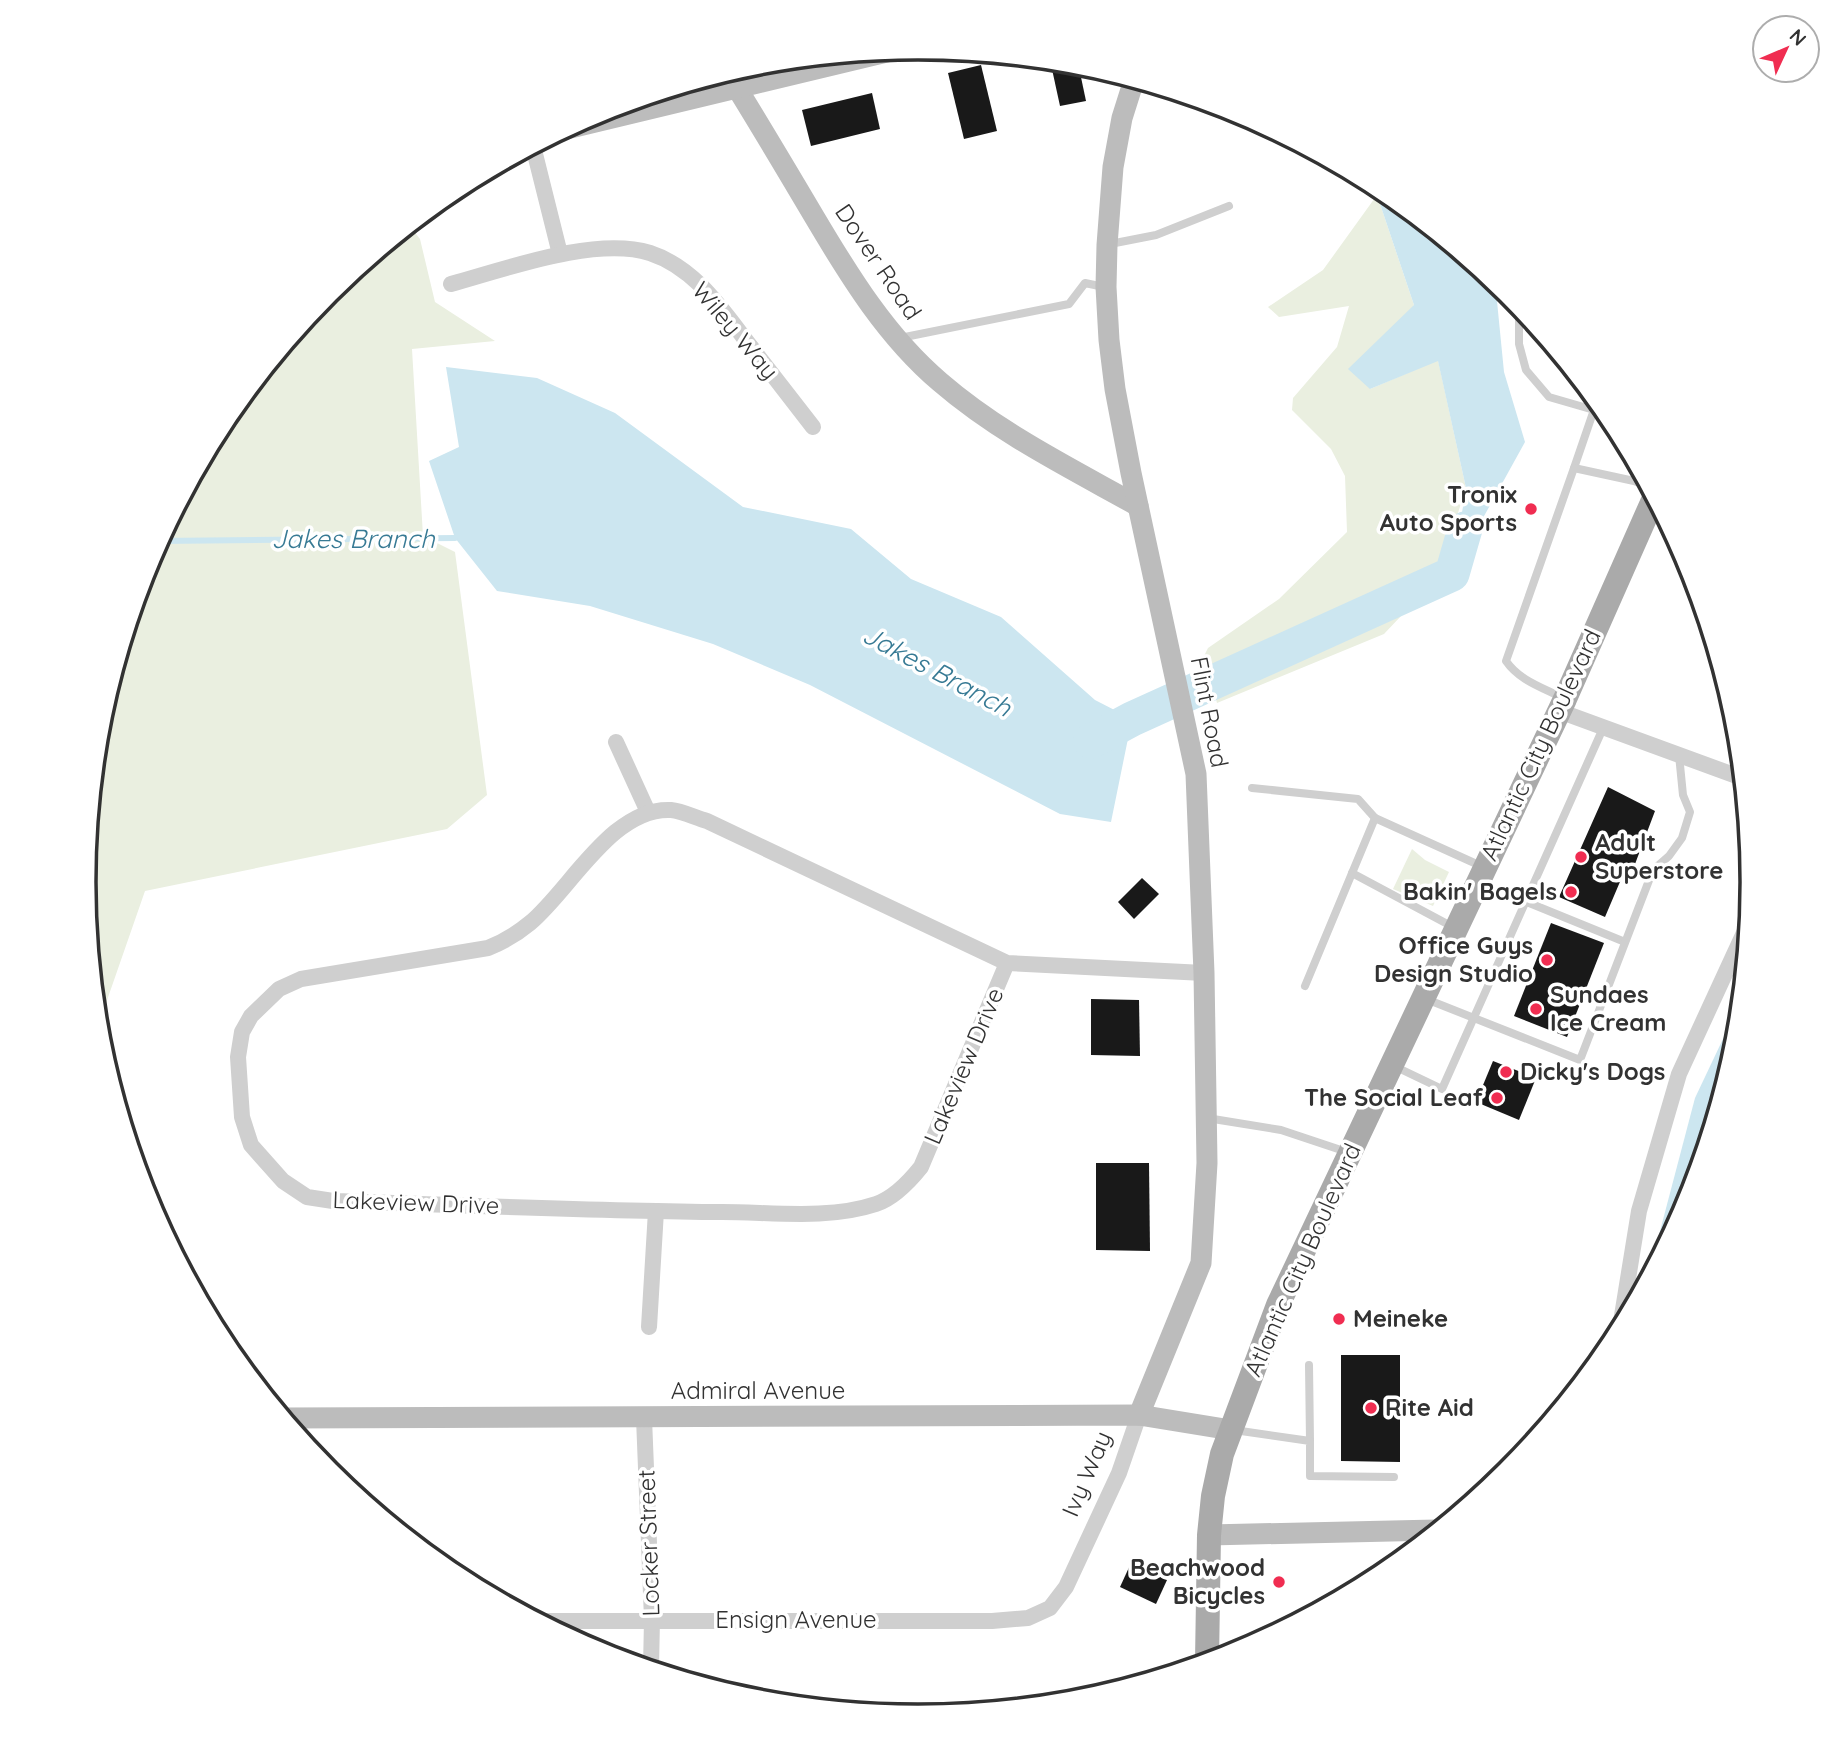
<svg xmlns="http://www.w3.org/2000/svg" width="1835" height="1763" font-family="Quicksand,sans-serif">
  <rect width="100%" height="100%" fill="#fff"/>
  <g fill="#eaefe0">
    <path d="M1377,195L1414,305L1370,389L1438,360L1466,488L1437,578L1384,634L1217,703L1204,656L1208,648L1279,599L1347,532L1345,476L1331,449L1292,410L1293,398L1337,347L1349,306L1279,317L1268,307L1323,270Z"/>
    <path d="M409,225L420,239L435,302L495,341L412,349L423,536L455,552L487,795L447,829L145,891L105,1006L120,1114L99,1044L83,881L99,718L147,562L224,418L328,291Z"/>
    <path d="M1412,849L1425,860L1449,872L1433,906L1393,889Z"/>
  </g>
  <g fill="#cce6f0">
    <path d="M1364,179L1381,188L1495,281L1504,372L1525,442L1452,574L1466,488L1438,361L1370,389L1348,369L1414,305L1377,195Z"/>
    <path d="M446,367L537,378L615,413L743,507L851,529L911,579L1001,617L1095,700L1132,719L1111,822L1060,814L810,685L713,644L590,606L497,591L455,538L429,461L459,447Z"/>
    <path d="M1740,1003L1736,1045L1688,1201L1649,1273L1695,1098Z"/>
  </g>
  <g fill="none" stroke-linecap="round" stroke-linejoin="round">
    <path stroke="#cce6f0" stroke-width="6" d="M158,541L455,538"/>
    <path stroke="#cce6f0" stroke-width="35" d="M1091,741L1132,719L1452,574L1465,529"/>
  </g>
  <g fill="#191919">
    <path d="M1050,60L1078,63L1086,101L1060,106Z"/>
    <path d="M981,65L997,131L964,139L948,73Z"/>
    <path d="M872,93L880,129L811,146L802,110Z"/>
    <path d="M1608,787L1655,811L1632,872L1625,870L1605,917L1559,897Z"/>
    <path d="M1142,878L1159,894L1134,919L1118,902Z"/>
    <path d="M1551,923L1604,943L1567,1037L1514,1016Z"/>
    <path d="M1091,999L1139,1000L1140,1056L1091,1055Z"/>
    <path d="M1493,1061L1536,1078L1519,1120L1476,1102Z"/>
    <path d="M1096,1163H1149L1150,1251L1096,1250Z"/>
    <path d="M1341,1355H1400V1462L1341,1461Z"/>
    <path d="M1131,1563L1167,1580L1156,1604L1120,1587Z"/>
  </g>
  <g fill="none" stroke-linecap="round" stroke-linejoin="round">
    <g stroke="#cfcfcf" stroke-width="8">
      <path d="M1110,244L1156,235L1229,206"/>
      <path d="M1519,305V344L1526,370L1549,397L1594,410"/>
      <path d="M900,338L1069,304L1085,283L1104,287"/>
      <path d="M1574,468L1597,401"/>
      <path d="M1561,697C1541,687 1519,680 1506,661L1574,468L1634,481L1647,486"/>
      <path d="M1252,788L1358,799L1375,818L1305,986"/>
      <path d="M1375,818L1481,866"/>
      <path d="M1352,873L1453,927"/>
      <path d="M1480,883L1625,942"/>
      <path d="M1426,999L1580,1060L1653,870L1669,856L1682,838L1690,812L1683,795L1679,755"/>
      <path d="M1394,1066L1442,1089L1604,726"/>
      <path d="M1207,1118L1281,1130L1347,1152"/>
      <path d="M1309,1365L1310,1441"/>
      <path d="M1234,1430L1310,1441V1476L1394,1477"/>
    </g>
    <g stroke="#cfcfcf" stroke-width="16">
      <path d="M533,146L560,254"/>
      <path d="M451,284C506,269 595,236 650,253C696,268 723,311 751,347C771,373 792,400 813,427"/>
      <path d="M1559,711L1742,778"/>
      <path d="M616,742L648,812"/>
      <path d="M1007,963L921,1167C909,1182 894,1198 876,1204C828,1220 772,1212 722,1212C593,1211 463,1205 333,1201L307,1197L283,1181L251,1145L242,1117L238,1057L242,1032L251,1016L279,989L301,979L488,948C503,942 518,933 530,923C570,890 612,807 671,810C682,811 696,818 707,821L1007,963L1204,973"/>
      <path d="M649,1327L656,1211"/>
      <path d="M1620,1328L1639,1211L1679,1074L1748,924"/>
      <path d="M644,1418L652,1619L651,1668"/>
      <path d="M540,1621H992L1028,1618L1050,1608L1066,1587L1119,1473L1139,1415"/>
    </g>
    <g stroke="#bcbcbc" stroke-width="21">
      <path d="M727,72C757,120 786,169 815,218C850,277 887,337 940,382C999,433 1070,468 1138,506"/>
      <path d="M1134,80L1122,118L1113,167L1107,245L1106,287L1109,340L1115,389L1131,473L1196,774L1204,973L1207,1163L1201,1263L1139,1415"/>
      <path d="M562,130L895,50"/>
      <path d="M284,1418L1139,1415L1231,1430"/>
      <path d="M1209,1535L1436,1530"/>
    </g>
    <path stroke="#aaa" stroke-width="24" d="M1207,1661L1209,1535L1213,1496L1222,1454L1278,1305L1565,699L1654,498"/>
  </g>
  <g fill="#f02d51" stroke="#fff" stroke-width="2.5">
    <circle cx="1531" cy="509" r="7"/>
    <circle cx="1581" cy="857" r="7"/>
    <circle cx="1571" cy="892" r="7"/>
    <circle cx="1547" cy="960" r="7"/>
    <circle cx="1536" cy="1009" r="7"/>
    <circle cx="1506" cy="1072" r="7"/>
    <circle cx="1497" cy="1098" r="7"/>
    <circle cx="1339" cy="1319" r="7"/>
    <circle cx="1371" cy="1408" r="7"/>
    <circle cx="1279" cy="1582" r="7"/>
  </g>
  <g text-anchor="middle" stroke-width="7" stroke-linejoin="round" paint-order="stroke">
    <g font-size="24" fill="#323232" stroke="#fff">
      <text transform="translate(878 262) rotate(56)" y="8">Dover Road</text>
      <text transform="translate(735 331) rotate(50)" y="8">Wiley Way</text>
      <text transform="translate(1209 712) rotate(79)" y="8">Flint Road</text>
      <text transform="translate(1541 745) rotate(-65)" y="8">Atlantic City Boulevard</text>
      <text transform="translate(964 1066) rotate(-67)" y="8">Lakeview Drive</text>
      <text transform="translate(416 1203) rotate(2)" y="8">Lakeview Drive</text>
      <text transform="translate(1303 1260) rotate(-66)" y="8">Atlantic City Boulevard</text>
      <text x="758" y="1399">Admiral Avenue</text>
      <text transform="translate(1087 1474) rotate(-67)" y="8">Ivy Way</text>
      <text transform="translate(649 1543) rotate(-92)" y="8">Locker Street</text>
      <text x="796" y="1628">Ensign Avenue</text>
    </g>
    <g font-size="24" font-weight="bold" fill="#323232" stroke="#fff" text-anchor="end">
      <text x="1517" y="503">Tronix<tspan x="1517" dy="28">Auto Sports</tspan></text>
      <text x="1595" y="851" text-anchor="start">Adult<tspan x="1595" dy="28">Superstore</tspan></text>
      <text x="1557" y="900">Bakin' Bagels</text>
      <text x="1533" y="954">Office Guys<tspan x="1533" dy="28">Design Studio</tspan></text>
      <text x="1550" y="1003" text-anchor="start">Sundaes<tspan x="1550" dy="28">Ice Cream</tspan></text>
      <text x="1520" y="1080" text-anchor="start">Dicky's Dogs</text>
      <text x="1483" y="1106">The Social Leaf</text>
      <text x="1353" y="1327" text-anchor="start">Meineke</text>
      <text x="1385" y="1416" text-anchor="start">Rite Aid</text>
      <text x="1265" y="1576">Beachwood<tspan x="1265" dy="28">Bicycles</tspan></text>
    </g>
    <g font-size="26" font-style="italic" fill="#377a94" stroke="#fff">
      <text x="353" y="548">Jakes Branch</text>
      <text transform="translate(937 671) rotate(28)" y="9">Jakes Branch</text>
    </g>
  </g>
  <path d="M0 0H1835V1763H0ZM96 882a822 822 0 1 1 1644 0a822 822 0 1 1-1644 0Z" fill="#fff" fill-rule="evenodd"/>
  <path fill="none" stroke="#323232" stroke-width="3.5" d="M96 882a822 822 0 1 1 1644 0a822 822 0 1 1-1644 0Z"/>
  <g transform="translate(1786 49) rotate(46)"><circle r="33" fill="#ffffff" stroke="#adadad" stroke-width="2"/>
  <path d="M0-5L12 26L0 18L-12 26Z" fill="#f02d51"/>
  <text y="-10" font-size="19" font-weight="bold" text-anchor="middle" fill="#323232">N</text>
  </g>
</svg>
